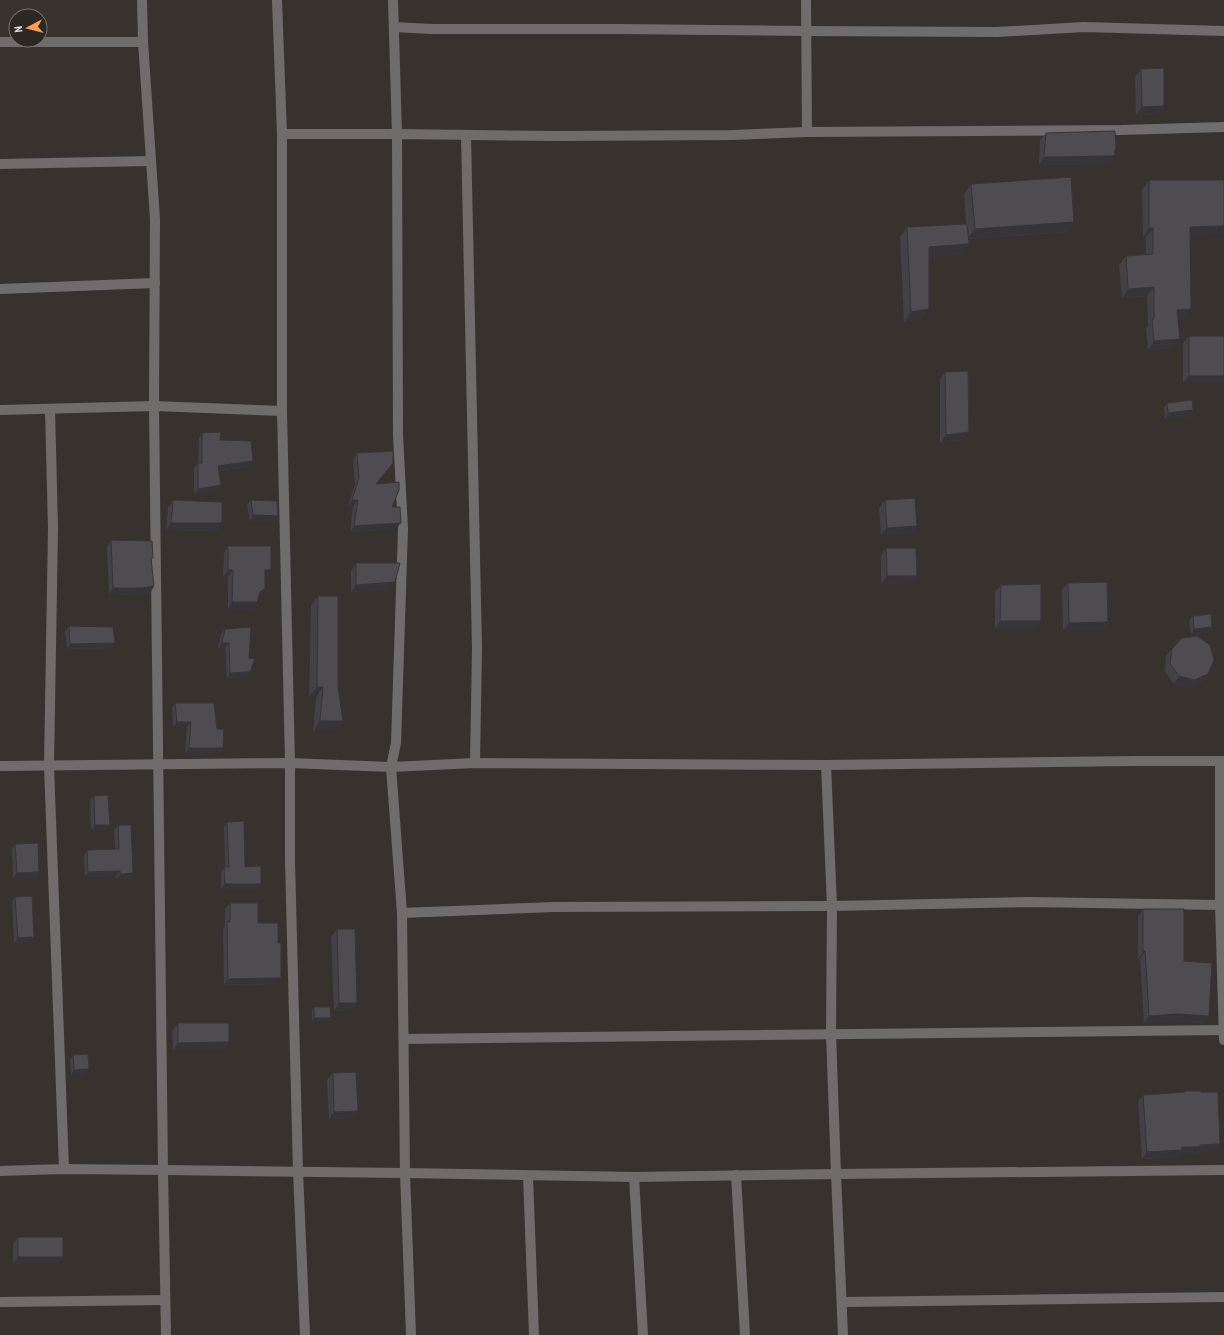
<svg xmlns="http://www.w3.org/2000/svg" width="1224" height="1335" font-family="'PT Sans Narrow',sans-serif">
  <rect width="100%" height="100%" fill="#38322e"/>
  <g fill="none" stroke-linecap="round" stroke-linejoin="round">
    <g stroke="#706c6b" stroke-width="10">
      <path d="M142,0L143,42L155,219L154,406L163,1170L166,1335"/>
      <path d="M277,0L282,134V411L290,763V861L298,1171L305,1335"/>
      <path d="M806,0L807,132"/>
      <path d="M394,27L432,29H620L805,31L997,32L1084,27L1224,31"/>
      <path d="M0,42H143"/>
      <path d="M282,134H397L393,0"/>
      <path d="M466,135L477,649L475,763"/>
      <path d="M0,164L151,161"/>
      <path d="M0,289L155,283"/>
      <path d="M50,409L53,528L49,766L64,1169"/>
      <path d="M0,410L154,406L282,411"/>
      <path d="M1220,761V905L1224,1040"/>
      <path d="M826,765L832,906L831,1033L836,1174L843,1335"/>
      <path d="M0,766L290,763L391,767L475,763L826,765L1135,761H1224"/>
      <path d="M402,913L554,907L832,906L1029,902L1220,905"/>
      <path d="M404,1039L1224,1030"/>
      <path d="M0,1171L64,1169L163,1170L405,1173L634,1177L836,1174L1224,1170"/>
      <path d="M736,1175L745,1335"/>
      <path d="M528,1176L534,1335"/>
      <path d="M634,1177L643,1335"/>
      <path d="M0,1302L165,1300"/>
      <path d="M842,1302L1224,1297"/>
      <path d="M411,1335L405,1173L402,913L391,767L396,743L403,529L398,435L397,134L557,136L732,135L807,132L1121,130L1224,127"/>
    </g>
  </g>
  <g fill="#434046">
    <path d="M1141,69L1164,106L1158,114L1136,115L1135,77Z"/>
    <path d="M1046,133L1114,156L1109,164L1039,165L1040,140Z"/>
    <path d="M1149,180L1190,236L1185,319H1178L1180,339L1173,348L1148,350L1146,328L1148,326L1147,296L1122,298L1119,265L1126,256L1146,255V237H1143L1142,190Z"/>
    <path d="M971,184L1067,232L969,239L962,254L929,257L922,319L904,322L900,237L907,227L966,224L964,194Z"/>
    <path d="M1189,336H1224L1183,383V343Z"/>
    <path d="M945,372L963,440L940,443V380Z"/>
    <path d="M1167,403L1190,416L1165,419L1164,408Z"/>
    <path d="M202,433L220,440L249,466L219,471L217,490L194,494V468L198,463L199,438Z"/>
    <path d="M357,453L393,463L377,484L392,507L396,529L350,532L353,506H348L355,484L353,459Z"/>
    <path d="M173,500L217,531L166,530L168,508Z"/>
    <path d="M251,500L278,516L275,521H250L247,505Z"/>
    <path d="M885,500L917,526L912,533L881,535L879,508Z"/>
    <path d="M111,540L151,560L154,586L150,593L138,595L109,594L107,547Z"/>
    <path d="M228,546L271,570L267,577H265L261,596L259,597L257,602L253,609H228V577H223L224,553Z"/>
    <path d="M886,548L911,583L881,584V556Z"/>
    <path d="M356,563L390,589L351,592V571Z"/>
    <path d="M1068,583L1108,622L1103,630H1063L1062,590Z"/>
    <path d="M1001,585L1035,629H995V592Z"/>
    <path d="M318,596L336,731H313L316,697H309L311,606Z"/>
    <path d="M1193,616L1212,627L1209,632L1191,634L1189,621Z"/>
    <path d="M69,626L115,643L111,648L67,649L65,631Z"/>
    <path d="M225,629L249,658L246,677L227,678L225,648H218L221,634Z"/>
    <path d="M1172,649L1208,674L1202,681L1189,688L1174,684L1165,672L1166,656Z"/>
    <path d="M175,703L217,729L223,748L219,753L185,754L187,727H173L172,708Z"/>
    <path d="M94,796L106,830H91L90,801Z"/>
    <path d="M227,822L245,867L261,884L258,889H221V872L225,867L224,827Z"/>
    <path d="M118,825L130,879H116V876L85,877L84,856L87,850L115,849L114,830Z"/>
    <path d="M15,844L39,872L36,877L13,878L12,849Z"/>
    <path d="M15,897L34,937L30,942L14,943L12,902Z"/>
    <path d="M230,903L258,923L278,943L281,978L276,984L224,985L223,929L225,925V909Z"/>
    <path d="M1143,909L1184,961L1209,1016L1204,1023L1171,1021L1144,1023L1140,959H1138V917Z"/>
    <path d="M337,929L352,1010L334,1011L331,937Z"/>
    <path d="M314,1007L329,1020L312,1021V1010Z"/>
    <path d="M178,1023L229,1042L224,1050H173L172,1031Z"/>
    <path d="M73,1055L86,1074L71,1075L70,1060Z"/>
    <path d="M333,1073L358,1111L352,1118L329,1119L327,1080Z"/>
    <path d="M1185,1091L1220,1144L1215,1151L1197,1152L1195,1154H1179L1177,1157L1142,1159L1138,1102L1143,1095L1184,1092Z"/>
    <path d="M18,1237L63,1257L58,1264H13V1244Z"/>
  </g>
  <g fill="#373439">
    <path d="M1164,106L1158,114L1136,115L1142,107Z"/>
    <path d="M1114,156L1109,164L1039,165L1044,157Z"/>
    <path d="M1074,222L1067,232L967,239L975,229Z"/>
    <path d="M1224,226V235L1183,236L1190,227Z"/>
    <path d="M1149,228H1153L1146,237H1143Z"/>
    <path d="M969,244L962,254L922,258L929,247Z"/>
    <path d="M1154,287L1147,296L1122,298L1128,289Z"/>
    <path d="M929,309L922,319L904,322L911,312Z"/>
    <path d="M1191,309L1185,319H1171L1177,310Z"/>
    <path d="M1180,339L1173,348L1148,350L1154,341Z"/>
    <path d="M1189,376H1224V383H1183Z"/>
    <path d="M1193,410L1190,416L1165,419L1168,413Z"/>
    <path d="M969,432L963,440L940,443L946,435Z"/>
    <path d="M253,461L249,466L214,471L218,466Z"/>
    <path d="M393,463L389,469L372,490L376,484Z"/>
    <path d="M221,485L217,490L194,494L198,489Z"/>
    <path d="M352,500H358L353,506H348Z"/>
    <path d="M253,515L278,516L275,521H250Z"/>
    <path d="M171,523H222L217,531L166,530Z"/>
    <path d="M401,523L396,529L350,532L354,526Z"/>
    <path d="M917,526L912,533L881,535L887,528Z"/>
    <path d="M228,570H233L228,577H223Z"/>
    <path d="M265,570H271L267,577H261Z"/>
    <path d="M887,576H917L911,583L881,584Z"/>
    <path d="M395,582L390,589L351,592L356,585Z"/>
    <path d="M154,586L150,593L138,595L109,594L113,588Z"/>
    <path d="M265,589L261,596L255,599L260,592Z"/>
    <path d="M232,602H257L253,609H228Z"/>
    <path d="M1000,621H1041L1035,629H995Z"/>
    <path d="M1108,622L1103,630H1063L1069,623Z"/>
    <path d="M1212,627L1209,632L1191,634L1194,629Z"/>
    <path d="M115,643L111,648L67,649L70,644Z"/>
    <path d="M222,643H229L225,648H218Z"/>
    <path d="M250,672L246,677L227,678L230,673Z"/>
    <path d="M1208,674L1202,681L1189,688L1174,684L1179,676Z"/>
    <path d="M317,687H323L316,697H309Z"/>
    <path d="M320,721H343L336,731H313Z"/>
    <path d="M177,722H191L187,727H173Z"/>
    <path d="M189,748H223L219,753L185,754Z"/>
    <path d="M95,825H110L106,830H91Z"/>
    <path d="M120,871L116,876L85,877L88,872Z"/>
    <path d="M39,872L36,877L13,878L17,873Z"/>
    <path d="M133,873L130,879H116L120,874Z"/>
    <path d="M225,884H261L258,889H221Z"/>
    <path d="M34,937L30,942L14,943L18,938Z"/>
    <path d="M1143,951H1145L1140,959H1138Z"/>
    <path d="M281,978L276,984L224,985L228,979Z"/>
    <path d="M339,1003H357L352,1010L334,1011Z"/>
    <path d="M1177,1014L1209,1016L1204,1023L1171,1021L1144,1023L1149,1016Z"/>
    <path d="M314,1018H331L329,1020L312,1021Z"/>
    <path d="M229,1042L224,1050H173L178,1043Z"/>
    <path d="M89,1069L86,1074L71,1075L74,1070Z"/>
    <path d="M358,1111L352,1118L329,1119L334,1112Z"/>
    <path d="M1220,1144L1215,1151L1197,1152L1195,1154H1179L1177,1157L1142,1159L1147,1152L1182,1147Z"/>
    <path d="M18,1257H63L58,1264H13Z"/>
  </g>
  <g fill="#4e4b51" stroke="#373439">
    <path d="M1164,68V106L1142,107L1141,69Z"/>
    <path d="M1115,131L1116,146L1114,156L1044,157L1046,133Z"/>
    <path d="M1071,177L1074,222L975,229L971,184Z"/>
    <path d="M1149,180H1224V226L1190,227L1191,309L1177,310L1180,339L1154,341L1152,319H1154V287L1128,289L1126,256L1153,254V228H1149Z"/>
    <path d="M967,224L969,244L929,247V309L911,312L907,227Z"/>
    <rect x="1189" y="336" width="35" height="40"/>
    <path d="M968,371L969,432L946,435L945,372Z"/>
    <path d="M1192,400L1193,410L1168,413L1167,403Z"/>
    <path d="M221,432L220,440L251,441L253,461L218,466L221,485L198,489V463H202V433Z"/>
    <path d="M393,451V463L376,484L399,482V490L392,507H400L401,523L354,526L358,500H352L359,478L357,453Z"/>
    <path d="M915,498L917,526L887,528L885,500Z"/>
    <path d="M173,500L222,502V523H171Z"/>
    <path d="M251,500L277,501L278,516L253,515Z"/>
    <path d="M111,540L152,541L153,558H151L154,586L142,588H113Z"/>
    <path d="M228,546H271V570H265V589L260,592L257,602H232L233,570H228Z"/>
    <path d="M886,548H916L917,576H887Z"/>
    <path d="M356,563H400L395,582L356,585Z"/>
    <path d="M1107,582L1108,622L1069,623L1068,583Z"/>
    <path d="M1041,584V621H1000L1001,585Z"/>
    <path d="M318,596H338V687L343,721H320L323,687H317Z"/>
    <path d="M1211,614L1212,627L1194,629L1193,616Z"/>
    <path d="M69,626L113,627L115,643L70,644Z"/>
    <path d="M251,627L249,658L255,659L250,672L230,673L229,643H222L225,629Z"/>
    <path d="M1197,636L1210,645L1214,660L1208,674L1194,680L1179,676L1170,664L1172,649L1182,638Z"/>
    <path d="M175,703H214L217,729H224L223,748H189L191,722H177Z"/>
    <path d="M108,795L110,825H95L94,796Z"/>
    <path d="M244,821L245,867L261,866V884H225L224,867H229L227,822Z"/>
    <path d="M118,825H131L133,873L120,874V871L88,872L87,850L119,849Z"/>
    <path d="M38,843L39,872L17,873L15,844Z"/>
    <path d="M32,896L34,937L18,938L15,897Z"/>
    <path d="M230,903H258V923H278V943H281V978L228,979L227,922H230Z"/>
    <path d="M1143,909H1184V961L1212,963L1209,1016L1177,1014L1149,1016L1145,951H1143Z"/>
    <path d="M337,929H355L357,1003H339Z"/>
    <path d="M314,1007H330L331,1018H314Z"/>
    <path d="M178,1023H229V1042L178,1043Z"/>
    <path d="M88,1054L89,1069L74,1070L73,1055Z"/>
    <path d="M356,1072L358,1111L334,1112L333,1073Z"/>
    <path d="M1185,1091H1201V1092H1218L1220,1144L1200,1145V1147H1182V1150L1147,1152L1143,1095L1185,1092Z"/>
    <rect x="18" y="1237" width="45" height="20"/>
  </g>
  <g transform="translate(28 28) rotate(263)"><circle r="19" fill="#2e2824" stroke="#76716e"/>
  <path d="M0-3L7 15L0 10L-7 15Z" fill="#fd9c56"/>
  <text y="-6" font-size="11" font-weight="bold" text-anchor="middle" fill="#e3dfdd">N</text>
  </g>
</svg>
